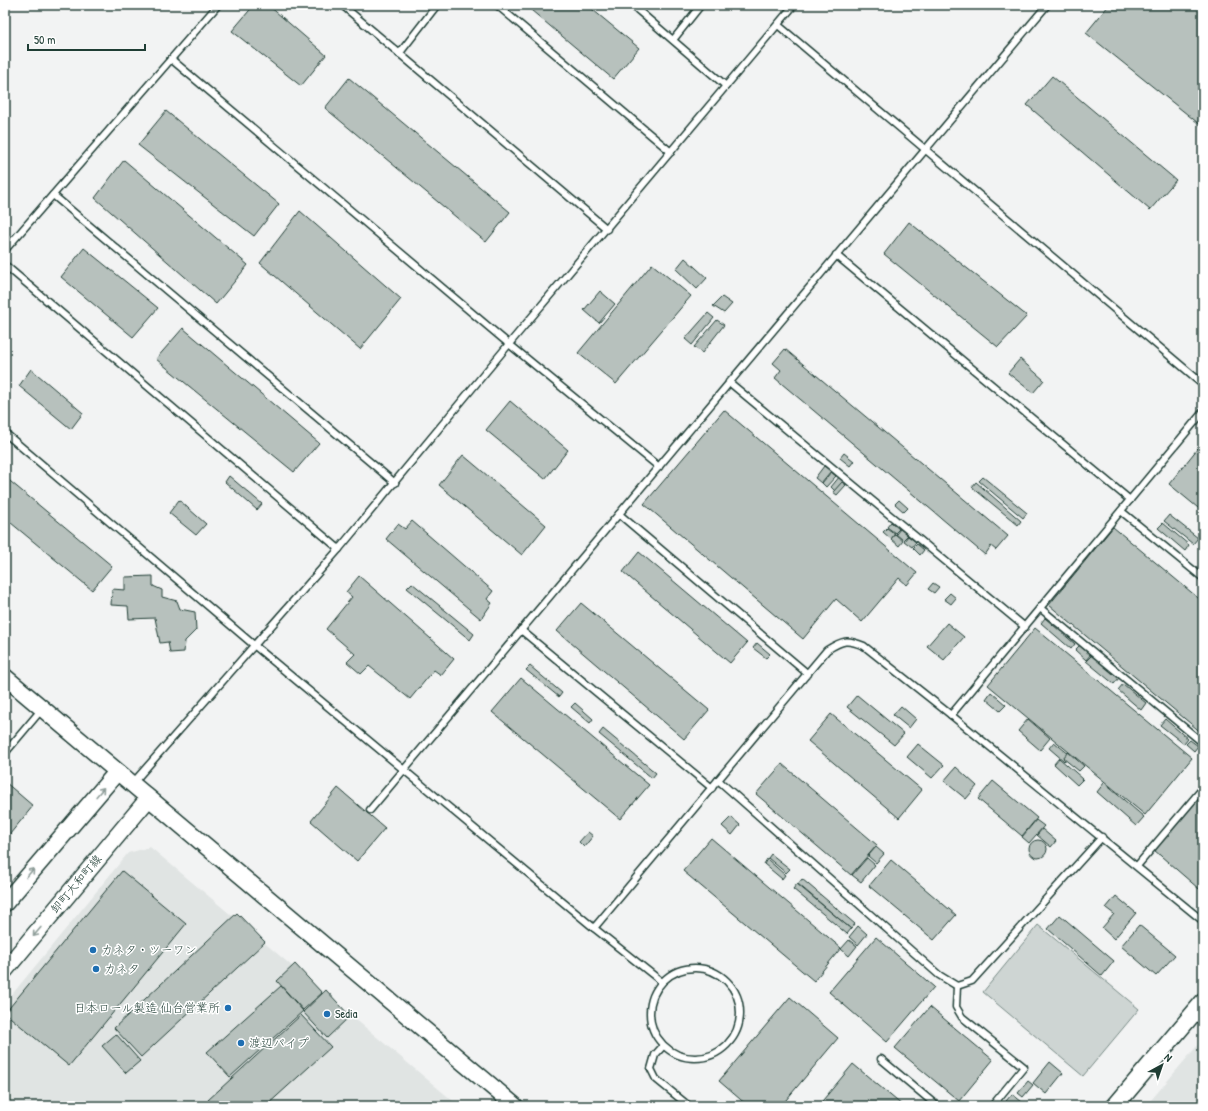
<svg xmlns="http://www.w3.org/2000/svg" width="1208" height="1111" font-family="'Patrick Hand','Klee One',sans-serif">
  <rect width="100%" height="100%" fill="#f2f3f3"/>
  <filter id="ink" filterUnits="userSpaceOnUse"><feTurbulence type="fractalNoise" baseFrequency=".025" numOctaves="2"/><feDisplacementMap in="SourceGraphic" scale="8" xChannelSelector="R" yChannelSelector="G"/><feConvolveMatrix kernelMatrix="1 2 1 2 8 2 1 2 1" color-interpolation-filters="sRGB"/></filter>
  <g filter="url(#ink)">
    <g fill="#e0e4e3">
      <path d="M150,847L459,1106H5V1003L128,853Z"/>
      <path d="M1203,1039V1106H1146Z"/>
    </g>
    <path fill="#ced5d3" stroke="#768984" d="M1038,925L1139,1009L1083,1076L983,992Z"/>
    <g fill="#b7c1bd" stroke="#1f3d34">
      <path d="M254,5H268L326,55L301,86L232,31Z"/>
      <path d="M525,5H587L639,48L613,79Z"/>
      <path d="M1109,5H1203V127L1086,33Z"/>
      <path d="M1052,76L1176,180L1150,210L1027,105Z"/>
      <path d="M349,78L510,212L486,242L325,108Z"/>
      <path d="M166,111L279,204L254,236L138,145Z"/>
      <path d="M124,160L248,265L216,304L95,198Z"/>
      <path d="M300,211L401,299L360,349L260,263Z"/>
      <path d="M909,222L1027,316L998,347L884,254Z"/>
      <path d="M84,248L158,308L133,337L61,277Z"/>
      <path d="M685,258L707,278L697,289L676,269Z"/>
      <path d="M652,264L691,296L616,384L578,353Z"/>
      <path d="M600,291L615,304L599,323L584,310Z"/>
      <path d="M722,297L732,304L724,313L713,306Z"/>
      <path d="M708,313L714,318L692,345L685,339Z"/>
      <path d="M717,320L724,325L702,353L694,347Z"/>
      <path d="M183,328L319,443L294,472L156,359Z"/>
      <path d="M785,349L1008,536L996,550L991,546L985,555L775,378L781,370L773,363Z"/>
      <path d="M1020,359L1044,380L1033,393L1008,373Z"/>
      <path d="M31,369L83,413L71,429L19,386Z"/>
      <path d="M510,401L568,450L545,479L486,430Z"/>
      <path d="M724,410L917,573L907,585L899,578L862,622L836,599L803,639L644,504Z"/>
      <path d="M1202,443L1203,445V512L1169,484Z"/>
      <path d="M844,453L854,461L850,466L840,458Z"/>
      <path d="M463,455L546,525L522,555L439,485Z"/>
      <path d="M824,466L831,471L821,483L815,478Z"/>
      <path d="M831,472L836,476L826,487L822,483Z"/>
      <path d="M229,476L262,504L257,510L225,482Z"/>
      <path d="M840,476L845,481L836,492L831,487Z"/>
      <path d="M5,477L112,566L92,590L5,518Z"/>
      <path d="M983,477L1027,513L1023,518L979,481Z"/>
      <path d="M842,482L846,485L837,495L833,492Z"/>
      <path d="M976,482L1021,521L1018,525L972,487Z"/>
      <path d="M179,500L206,524L196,535L169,513Z"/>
      <path d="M899,500L908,508L904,512L895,504Z"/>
      <path d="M1169,515L1198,538L1193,544L1164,521Z"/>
      <path d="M412,521L493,591L487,599L492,603L481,619L386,539L398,524L405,529Z"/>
      <path d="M891,522L899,529L895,533L887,527Z"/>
      <path d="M1163,523L1189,545L1185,551L1158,528Z"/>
      <path d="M1113,527L1203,602V734L1049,605Z"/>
      <path d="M887,528L895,534L891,539L883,532Z"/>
      <path d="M900,529L908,535L903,540L896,534Z"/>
      <path d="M895,534L903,541L899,546L891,539Z"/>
      <path d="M908,536L916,542L912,547L904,541Z"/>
      <path d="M917,544L924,550L920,555L913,548Z"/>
      <path d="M639,552L747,643L730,663L623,572Z"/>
      <path d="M153,576V586L162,590V597L177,601L180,609L195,612L196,630L185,641L184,652L170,653L168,642L160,643L155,618L129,619L128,606L111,605L112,589L125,590V577Z"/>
      <path d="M359,576L454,659L441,675L434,670L410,699L369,666L361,674L347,662L355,654L326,629L352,597L346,592Z"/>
      <path d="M412,583L474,634L470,640L407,588Z"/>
      <path d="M933,583L939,587L934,593L928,589Z"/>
      <path d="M950,593L956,598L951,604L944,599Z"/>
      <path d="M581,603L709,710L684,739L557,631Z"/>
      <path d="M1045,618L1075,644L1071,649L1041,623Z"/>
      <path d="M947,623L964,637L944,660L927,646Z"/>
      <path d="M1035,628L1192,758L1145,815L988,685Z"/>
      <path d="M757,643L770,654L766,658L753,648Z"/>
      <path d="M1080,645L1091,654L1086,660L1075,650Z"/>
      <path d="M1092,655L1119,678L1114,684L1086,661Z"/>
      <path d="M530,666L562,693L559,697L526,670Z"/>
      <path d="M521,678L649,785L620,819L492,712Z"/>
      <path d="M1123,684L1146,703L1141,710L1118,690Z"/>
      <path d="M991,692L1006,705L1000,711L986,699Z"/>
      <path d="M857,695L904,734L894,745L847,707Z"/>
      <path d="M575,703L593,719L590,723L571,707Z"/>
      <path d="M901,706L916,719L909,728L893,715Z"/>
      <path d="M831,714L922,790L899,818L808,741Z"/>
      <path d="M1028,719L1050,738L1040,750L1018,731Z"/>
      <path d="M1165,719L1188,739L1184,744L1160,725Z"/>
      <path d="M603,729L656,773L652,778L599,734Z"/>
      <path d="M1190,740L1198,746L1194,751L1186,744Z"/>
      <path d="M1054,742L1070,755L1064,761L1049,748Z"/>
      <path d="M918,744L944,765L932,778L907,757Z"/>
      <path d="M1068,752L1084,766L1079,771L1063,758Z"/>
      <path d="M1059,758L1083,779L1077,785L1054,764Z"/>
      <path d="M782,764L877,845L851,875L756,794Z"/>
      <path d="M956,767L977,786L966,799L944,781Z"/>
      <path d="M993,781L1037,818L1022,836L978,799Z"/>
      <path d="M5,782L33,806L5,840Z"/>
      <path d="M1104,783L1144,817L1136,826L1097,792Z"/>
      <path d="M338,788L385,828L357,861L311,821Z"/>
      <path d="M1203,792V884L1199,889L1154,850Z"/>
      <path d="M731,817L740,825L732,835L722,826Z"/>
      <path d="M1036,820L1044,826L1029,843L1022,837Z"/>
      <path d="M1042,829L1056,841L1051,847L1037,835Z"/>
      <path d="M588,832L593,836L584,847L579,842Z"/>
      <path d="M711,838L841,948L814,981L683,871Z"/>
      <circle cx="1038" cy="849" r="9"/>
      <path d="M876,847L884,854L876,863L868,856Z"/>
      <path d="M771,854L790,869L786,873L768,858Z"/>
      <path d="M867,858L875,865L861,882L852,875Z"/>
      <path d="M767,859L785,875L782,879L764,864Z"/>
      <path d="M891,860L956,915L934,940L869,886Z"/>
      <path d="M122,871L186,924L69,1066L5,1013Z"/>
      <path d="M802,879L855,924L851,929L798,884Z"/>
      <path d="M797,884L851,929L847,934L793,889Z"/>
      <path d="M1116,896L1136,913L1114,939L1102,928L1114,914L1106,908Z"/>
      <path d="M237,913L265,942L141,1057L114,1028Z"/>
      <path d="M1060,915L1114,961L1102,976L1048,929Z"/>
      <path d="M1139,925L1175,955L1156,976L1121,946Z"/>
      <path d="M858,926L867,934L858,945L849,937Z"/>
      <path d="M876,937L934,987L887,1042L829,992Z"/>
      <path d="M849,940L857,946L849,956L841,949Z"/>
      <path d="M295,964L322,993L303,1010L277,981Z"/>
      <path d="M281,986L303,1011L230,1077L207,1052Z"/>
      <path d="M326,990L350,1016L327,1038L303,1012Z"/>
      <path d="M790,997L838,1038L781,1106H748L719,1081Z"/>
      <path d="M930,1007L993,1060L959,1101L895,1048Z"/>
      <path d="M301,1015L331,1047L266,1106H213L208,1100Z"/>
      <path d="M116,1034L140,1061L126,1073L102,1046Z"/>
      <path d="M1050,1062L1063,1073L1046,1094L1033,1083Z"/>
      <path d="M853,1064L903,1106H818Z"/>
      <path d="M1028,1081L1033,1085L1023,1097L1018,1093Z"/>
      <path d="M1012,1094L1022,1102L1019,1106H1011L1006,1101Z"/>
    </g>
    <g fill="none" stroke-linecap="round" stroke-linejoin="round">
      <defs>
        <g id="service">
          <path d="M342,5L607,229"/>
          <path d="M497,5L671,152"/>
          <path d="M632,5L726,86"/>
          <path d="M778,25L1203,384"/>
          <path d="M673,40L701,5"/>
          <path d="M399,54L437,5"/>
          <path d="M171,59L509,344L659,467"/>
          <path d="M53,195L395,483"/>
          <path d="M5,250L218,5"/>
          <path d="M836,255L1130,500"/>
          <path d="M5,265L339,549"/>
          <path d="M729,382L1025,627"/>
          <path d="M5,433L255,646L594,928L662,982"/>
          <path d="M1121,511L1203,578"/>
          <path d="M619,514L808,674"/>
          <path d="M1040,608L1203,743"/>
          <path d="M521,630L712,788"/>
          <path d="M951,715L1203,412"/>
          <path d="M5,753L42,709"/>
          <path d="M718,780L939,975L957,986L972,981L1102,837"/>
          <path d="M132,784L339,549L509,344L794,5"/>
          <path d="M370,810L1047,5"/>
          <path d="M1137,866L1203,788"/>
          <path d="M594,928L827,650C843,640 847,639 864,646L951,715L1203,921"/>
          <circle cx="695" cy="1013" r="45"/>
          <path d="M957,986L956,1007L962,1017L1024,1067L992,1106"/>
          <path d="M663,1046L655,1055L651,1069L656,1079L689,1106"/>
          <path d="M881,1059L937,1106"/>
        </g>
        <g id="tertiary">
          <path d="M5,677L515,1106"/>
          <path d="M5,903L117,772"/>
          <path d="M5,970L148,799"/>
          <path d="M1115,1106L1203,1002"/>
        </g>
      </defs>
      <use href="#service" stroke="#1f3d34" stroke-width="9"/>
      <use href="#tertiary" stroke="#1f3d34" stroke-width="19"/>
      <use href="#service" stroke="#fff" stroke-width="6"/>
      <use href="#tertiary" stroke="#fff" stroke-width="16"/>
    </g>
    <defs><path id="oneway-shaft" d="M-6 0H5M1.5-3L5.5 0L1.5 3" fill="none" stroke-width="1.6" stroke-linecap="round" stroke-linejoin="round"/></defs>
    <g stroke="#8f9e9a">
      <use href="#oneway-shaft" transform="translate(100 792) rotate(-50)"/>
      <use href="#oneway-shaft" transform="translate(30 873) rotate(-49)"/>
      <use href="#oneway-shaft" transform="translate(37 932) rotate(130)"/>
    </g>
  </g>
  <g fill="#1f6fb2" stroke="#fff" stroke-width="1.5">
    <circle cx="93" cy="950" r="4"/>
    <circle cx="96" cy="969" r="4"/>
    <circle cx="228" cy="1008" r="4"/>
    <circle cx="327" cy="1014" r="4"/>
    <circle cx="241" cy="1043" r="4"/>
  </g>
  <g text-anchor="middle" stroke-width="3" stroke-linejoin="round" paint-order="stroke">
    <g font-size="12" fill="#1f3d34" stroke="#fff">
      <text transform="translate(76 884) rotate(-50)" y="4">卸町大和町線</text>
    </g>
    <g font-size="12" fill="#1f3d34" stroke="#fff" text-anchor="start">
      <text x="101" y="954">カネタ・ツーワン</text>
      <text x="104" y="973">カネタ</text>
      <text x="220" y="1012" text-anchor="end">日本ロール製造 仙台営業所</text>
      <text x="335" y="1018">Sedia</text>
      <text x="249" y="1047">渡辺パイプ</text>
    </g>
  </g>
  <rect width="1208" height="1111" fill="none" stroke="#fff" stroke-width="20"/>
  <rect x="10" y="10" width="1188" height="1091" fill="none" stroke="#1f3d34" stroke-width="1.5" filter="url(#ink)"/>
  <g transform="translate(1162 1065) rotate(40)" stroke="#ffffff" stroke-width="3" paint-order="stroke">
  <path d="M0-3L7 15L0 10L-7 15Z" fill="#1f3d34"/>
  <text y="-6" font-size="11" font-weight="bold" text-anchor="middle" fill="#1f3d34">N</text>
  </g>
  <path d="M28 44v6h117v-6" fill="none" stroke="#1f3d34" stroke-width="2"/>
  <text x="34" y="44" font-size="12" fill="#1f3d34" stroke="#ffffff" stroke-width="3" paint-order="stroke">50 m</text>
</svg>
